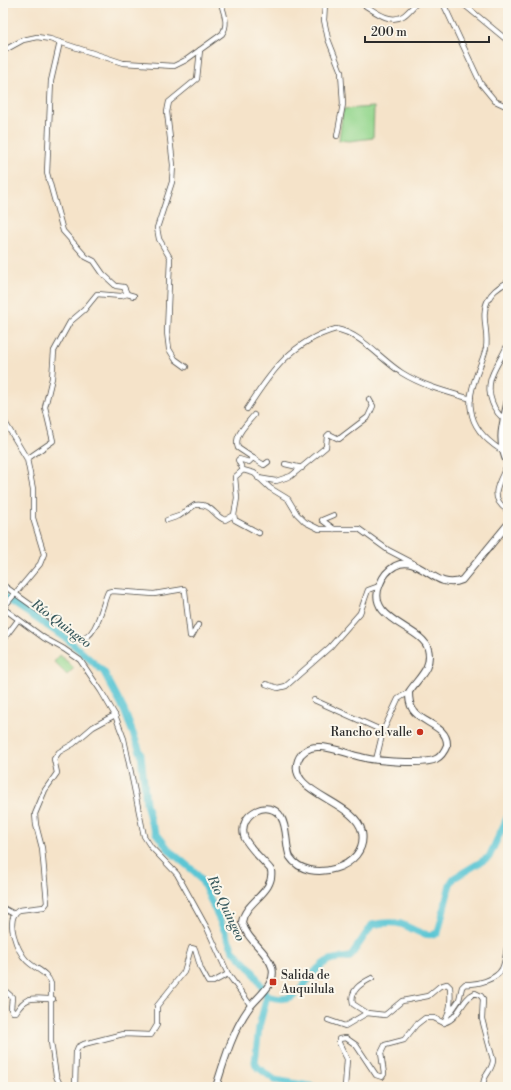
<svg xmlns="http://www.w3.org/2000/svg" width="511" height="1090" font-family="'Libre Bodoni',serif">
  <rect width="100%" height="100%" fill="#fbf7ec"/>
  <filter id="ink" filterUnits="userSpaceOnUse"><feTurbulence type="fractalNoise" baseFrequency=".025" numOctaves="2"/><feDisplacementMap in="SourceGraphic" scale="8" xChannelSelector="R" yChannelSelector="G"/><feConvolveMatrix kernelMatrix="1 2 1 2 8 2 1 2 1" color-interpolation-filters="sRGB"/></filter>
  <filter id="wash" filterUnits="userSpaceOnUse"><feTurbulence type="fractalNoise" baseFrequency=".012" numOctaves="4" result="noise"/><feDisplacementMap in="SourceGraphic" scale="16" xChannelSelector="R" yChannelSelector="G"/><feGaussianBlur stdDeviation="0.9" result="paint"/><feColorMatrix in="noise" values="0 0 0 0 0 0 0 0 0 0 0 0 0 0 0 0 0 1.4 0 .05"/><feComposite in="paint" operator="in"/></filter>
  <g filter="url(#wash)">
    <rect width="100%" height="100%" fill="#f5e3c9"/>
    <g fill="#95d78f" stroke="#60815d">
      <path d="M374,107L373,138L349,141L339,140L343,109Z"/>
      <path d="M60,655L74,668L67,675L54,662Z"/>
    </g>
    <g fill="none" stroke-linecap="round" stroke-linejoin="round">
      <g stroke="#5bc6d4" stroke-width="7">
        <path d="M3,596L67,639L104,672L124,710L141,754L146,803L151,823L156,833L170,851L196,873L203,883L233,950L252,970L267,996C302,1008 302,977 326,962C333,957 342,959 350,957L372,925C381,923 393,922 401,924C413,928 425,939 438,933L450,884L454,878L489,857L508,816"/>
        <path d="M267,996L259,1027L255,1062L256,1066L275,1080L315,1087"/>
      </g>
    </g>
  </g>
  <g filter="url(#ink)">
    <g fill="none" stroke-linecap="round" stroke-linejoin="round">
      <defs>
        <g id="minor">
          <path d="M325,3L324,20L328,39L341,72L343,104L337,136"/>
          <path d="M361,3C372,9 389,25 403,16C408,13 412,7 417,3"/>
          <path d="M443,3L481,84L495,101L508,107"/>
          <path d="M462,3L508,41"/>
          <path d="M60,42L51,81L47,173L63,231L86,257L94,261L103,274L116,286L124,287L127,294"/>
          <path d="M3,51L23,40L37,37L50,39L123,63L174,66L186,60L222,34C229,24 224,14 221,3"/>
          <path d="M508,343C500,365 483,377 492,402C495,411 500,417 508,422"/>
          <path d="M186,367L175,359L169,349L167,332L170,258L159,239L157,228L172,182L173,165L167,112L169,102L197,79L200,50"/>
          <path d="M247,409C270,373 292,341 336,329C362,334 380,359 402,373C423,386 447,392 471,399"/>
          <path d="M3,419L27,459L33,489V518L44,554L40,564L3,608"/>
          <path d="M501,450C487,441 473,427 471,410C467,390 481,368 486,348C489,333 480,315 488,300C492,291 500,286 508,282"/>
          <path d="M253,458L264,465L268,462"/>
          <path d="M27,459L53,441L45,407L52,378L54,351L70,322L84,310L97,294L121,296L127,294L134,296"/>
          <path d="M285,464L302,468"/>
          <path d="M243,470L238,460L239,459L249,462L253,458L238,448C233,436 247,424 254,415"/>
          <path d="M258,478L276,481L291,476L326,447L327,436L329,434L339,439L368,417L373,406L369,399"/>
          <path d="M507,510C487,496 500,482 508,463"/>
          <path d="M167,520L179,516L195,505C213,503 213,516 225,520L234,515"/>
          <path d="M334,529L322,520L334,515"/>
          <path d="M259,533L235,520L234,515L237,498L235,477L243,470L254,473L270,488L288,499L297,514L305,522L319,529H359L388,550L413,563"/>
          <path d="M3,585L79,639C97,640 102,604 108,592L112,591L154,594L184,589L185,591L190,636H192L198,625"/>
          <path d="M3,608L44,638L64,649L80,660L101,691L115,715L124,739L144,836L151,847L177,874L208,930L228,974L251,1006"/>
          <path d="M3,640L18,620"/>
          <path d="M266,684L278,688L286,686L330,647L360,613L368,590L379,586"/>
          <path d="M314,700L383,731L398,699L409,692"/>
          <path d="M376,760L383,731"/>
          <path d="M3,908L14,914"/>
          <path d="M3,989L12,997L11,1009L13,1012H16C27,994 34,999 53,999"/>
          <path d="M367,1013L353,1004C349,990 362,983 372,978"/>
          <path d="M450,1013L459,1000L462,987L465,984C476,985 496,980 502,969C506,961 506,950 508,941"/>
          <path d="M328,1020L345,1026L367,1013L385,1015L402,1001L428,996L440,986L447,984L450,987C451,1000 451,1011 444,1023"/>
          <path d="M61,1087L56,1076L51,1042V984C47,971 36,970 27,961C17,951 4,919 19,910L44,907L47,903L42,848L36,825L35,814L45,790L57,773L54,759L59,752L73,744L93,727L115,715"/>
          <path d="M75,1087L76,1052L78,1047L84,1044L123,1034L151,1035L157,1025V1006L184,972L191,948L195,949L201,969L208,982H213L228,974"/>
          <path d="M345,1087L347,1059L339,1043V1039L346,1038L356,1045L376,1075L382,1077L384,1074L381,1053L385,1045L404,1040L416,1025L425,1018H434L444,1023C461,1017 461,999 475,993L481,996L483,999L482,1019L493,1060C493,1071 481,1076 484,1087"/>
        </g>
        <g id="major">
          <path d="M508,400C503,424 496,440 508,464"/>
          <path d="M216,1087C224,1061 233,1030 249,1008C258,996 277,984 272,967C266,949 248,942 242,922C245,901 275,893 271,870C264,861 246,845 244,836C238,813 270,798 281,817C288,828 285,845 290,857C308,885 369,868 362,832C356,801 286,793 298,760C301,752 309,747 317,747C332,746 347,754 361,757C374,761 425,765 436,759C442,756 445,750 447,745C448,726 421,723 413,710C409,704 409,698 409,692C418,678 433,668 428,649C423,627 364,620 380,584C383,576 388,570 395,566C420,553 435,592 462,580L508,524"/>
        </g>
      </defs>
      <use href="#minor" stroke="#494743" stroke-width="6"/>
      <use href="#major" stroke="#494743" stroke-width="8"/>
      <use href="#minor" stroke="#fff" stroke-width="4.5"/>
      <use href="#major" stroke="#fff" stroke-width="6"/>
    </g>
  </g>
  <g fill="#c8321e" stroke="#fbf7ec" stroke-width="1.5">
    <circle cx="420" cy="732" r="4"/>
    <rect x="269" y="978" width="8" height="8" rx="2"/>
  </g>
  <g text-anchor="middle" stroke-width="4" stroke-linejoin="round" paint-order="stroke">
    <g font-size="12" fill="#2b2b2b" stroke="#fbf7ec" text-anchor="end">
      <text x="412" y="736">Rancho el valle</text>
      <text x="281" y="979" text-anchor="start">Salida de<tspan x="281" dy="14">Auquilula</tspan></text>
    </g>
    <g font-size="13" font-style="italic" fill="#395a5e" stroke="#fbf7ec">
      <text transform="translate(62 623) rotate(37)" y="5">Río Quingeo</text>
      <text transform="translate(227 908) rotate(65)" y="5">Río Quingeo</text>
    </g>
  </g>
  <rect width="511" height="1090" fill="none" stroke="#fbf7ec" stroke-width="16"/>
  <path d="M365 36v6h124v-6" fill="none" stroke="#2b2b2b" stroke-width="2"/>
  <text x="371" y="36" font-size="12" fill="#2b2b2b" stroke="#fbf7ec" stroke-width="3" paint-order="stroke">200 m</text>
</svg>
